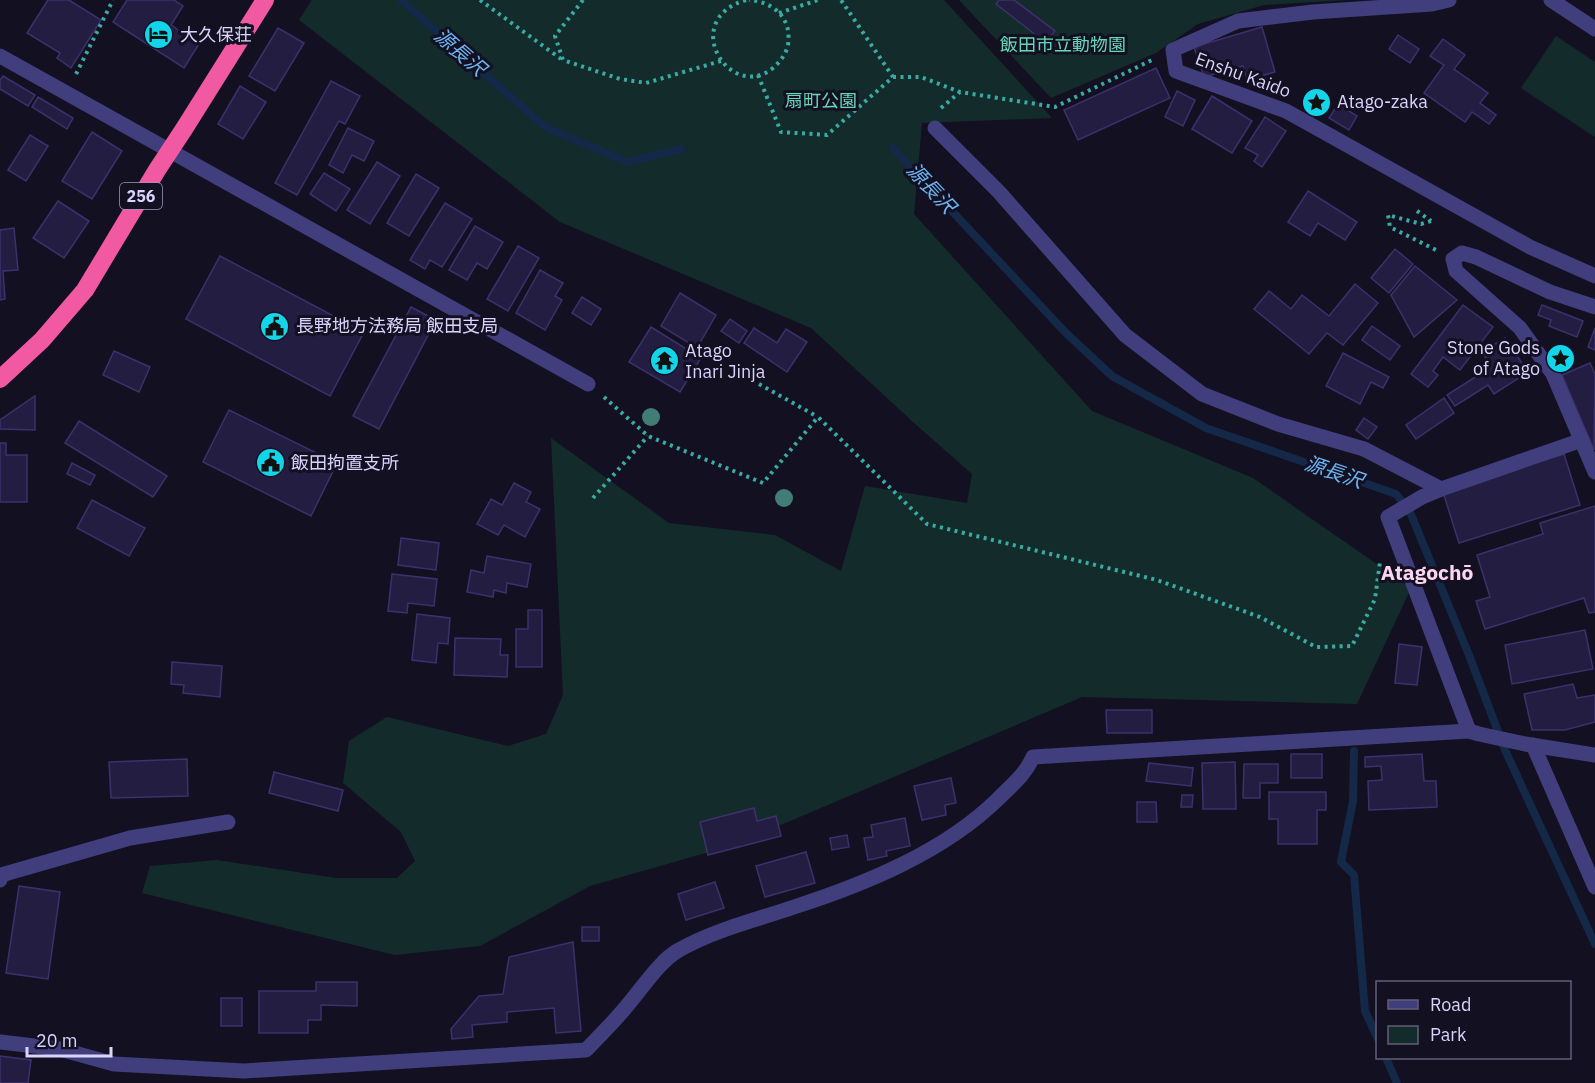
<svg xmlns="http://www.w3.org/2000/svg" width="1595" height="1083" font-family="'IBM Plex Sans','Noto Sans JP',sans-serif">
  <rect width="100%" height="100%" fill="#131022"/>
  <g fill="#132c2b">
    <path d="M312,0H944L1052,118L922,123L914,214L1092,411L1253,478L1411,588L1357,704L1082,697L734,845L590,886L480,946L395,955L142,893L150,866L217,860L336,878H397L415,861L401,832L343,783L349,741L387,717L508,746L546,734L563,695L551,438L669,523L775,535L841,571L865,486L967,503L972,474L913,422L811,328L560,222L299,20Z"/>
    <path d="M959,0H1346L1264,5L1198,24L1156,53L1051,98Z"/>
    <path d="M1556,36L1595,62V137L1521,88Z"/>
  </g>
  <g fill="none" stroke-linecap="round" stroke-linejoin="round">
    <g stroke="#142848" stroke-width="8">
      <path d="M401,0L545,127L627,162L681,149"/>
      <path d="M893,148L1065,332L1112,376L1206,428L1396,494L1410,512L1469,655L1505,750L1595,944"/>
      <path d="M1354,751L1353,801L1341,862L1354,875L1365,1011L1378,1039"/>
      <path d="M1386,1058L1397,1083"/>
    </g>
  </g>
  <g fill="#241d42" stroke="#3c316c" stroke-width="1.5">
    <path d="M48,0H69L101,20L71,68L57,58L60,53L27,33Z"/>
    <path d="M127,0H174L183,6L171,25L199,44L184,68L113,22Z"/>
    <path d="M999,0H1014L1055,31L1046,43L996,4Z"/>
    <path d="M1262,27L1275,72L1247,80L1243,66L1204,77L1194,47Z"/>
    <path d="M278,28L304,43L275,91L249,76Z"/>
    <path d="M1398,35L1419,49L1410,63L1389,49Z"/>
    <path d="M1443,39L1465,55L1454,69L1488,93L1480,103L1496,115L1489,124L1472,112L1465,122L1424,93L1444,65L1430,56Z"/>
    <path d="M1156,68L1170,98L1078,140L1064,110Z"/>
    <path d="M3,76L35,95L28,106L0,89V80Z"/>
    <path d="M331,81L360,96L345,124L339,121L297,195L275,183Z"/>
    <path d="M240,86L266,102L243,139L218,124Z"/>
    <path d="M1177,91L1195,100L1183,126L1165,117Z"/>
    <path d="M1212,96L1252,121L1232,153L1192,129Z"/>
    <path d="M38,97L73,118L67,129L32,107Z"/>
    <path d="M1338,104L1357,116L1349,130L1329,118Z"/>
    <path d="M1265,117L1286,131L1262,167L1254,161L1258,155L1245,148Z"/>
    <path d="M348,128L374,141L364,161L352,155L343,173L329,165Z"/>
    <path d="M92,132L122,151L92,199L62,181Z"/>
    <path d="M30,135L48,146L26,181L8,170Z"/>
    <path d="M377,162L400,176L370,224L347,210Z"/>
    <path d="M324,173L350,189L336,211L310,194Z"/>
    <path d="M416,174L439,188L409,236L387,223Z"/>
    <path d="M1308,191L1357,222L1345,240L1318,223L1310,236L1288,222Z"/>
    <path d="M58,201L89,221L64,258L33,238Z"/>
    <path d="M445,203L472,219L442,267L430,260L425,269L410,260Z"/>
    <path d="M475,226L503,242L487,269L477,263L467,280L449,270Z"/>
    <path d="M14,228L18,270L3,271L5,299L0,300V230Z"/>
    <path d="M518,246L539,258L508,311L487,299Z"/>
    <path d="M1395,249L1413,264L1389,293L1371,278Z"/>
    <path d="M220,256L364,332L330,396L186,319Z"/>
    <path d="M1415,266L1457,300L1414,337L1391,295Z"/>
    <path d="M540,270L563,283L555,296L562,300L545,330L516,313Z"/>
    <path d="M1355,284L1378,303L1343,345L1327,333L1309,354L1254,309L1269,291L1291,309L1302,295L1329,316Z"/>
    <path d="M680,293L716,315L697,348L661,326Z"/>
    <path d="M582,297L601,309L591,325L572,313Z"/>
    <path d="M1463,305L1493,327L1460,370L1443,357L1433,371L1438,375L1428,387L1411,374Z"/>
    <path d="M1542,305L1583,321L1577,337L1549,326L1551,320L1538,315Z"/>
    <path d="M411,307L436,320L379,429L353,416Z"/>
    <path d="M730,319L747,331L739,343L721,331Z"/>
    <path d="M1372,326L1400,346L1390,360L1362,340Z"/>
    <path d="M651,327L701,358L680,392L629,362Z"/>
    <path d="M754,328L777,343L786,329L807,342L787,372L744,343Z"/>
    <path d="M1595,328V350L1588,347Z"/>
    <path d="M1505,338L1528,372L1494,394L1488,385L1455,406L1447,395L1491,367L1482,352Z"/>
    <path d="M114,351L150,367L139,392L103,375Z"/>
    <path d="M1343,353L1389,377L1383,388L1371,382L1360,404L1326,386Z"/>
    <path d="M1590,363L1595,374L1594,450L1562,375Z"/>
    <path d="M35,396V430L0,429V420Z"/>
    <path d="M1444,398L1454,413L1416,439L1406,425Z"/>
    <path d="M229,410L337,463L311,516L203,462Z"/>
    <path d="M1364,418L1377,427L1368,439L1356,430Z"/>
    <path d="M79,421L167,476L153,497L65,443Z"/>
    <path d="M0,443H6V455H27V502H0Z"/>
    <path d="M1564,454L1580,505L1459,543L1443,492Z"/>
    <path d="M72,463L95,475L90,485L67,474Z"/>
    <path d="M514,483L531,492L526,502L540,509L525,537L504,525L498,535L477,524L491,499L502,505Z"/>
    <path d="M92,500L145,528L129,556L77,528Z"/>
    <path d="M1595,506V612L1589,613L1584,598L1485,629L1476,601L1490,597L1477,555L1543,534L1540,523Z"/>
    <path d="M401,538L439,543L436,570L398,565Z"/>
    <path d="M487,556L531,564L527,587L507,583L506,593L494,590L493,597L467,592L471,570L484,573Z"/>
    <path d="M392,574L437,579L434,606L408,603L407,613L388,611Z"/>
    <path d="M528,610H542V667H516V629H528Z"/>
    <path d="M417,614L450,618L448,644L438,643L436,663L412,660Z"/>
    <path d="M1585,630L1593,669L1512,684L1505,645Z"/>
    <path d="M455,638L501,639L500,655H508L507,677L454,675Z"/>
    <path d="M1399,644L1422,647L1417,685L1395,683Z"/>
    <path d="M172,662L222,666L220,697L183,693L184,685L171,684Z"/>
    <path d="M1573,684L1577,698L1595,695V722L1565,730H1532L1524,694Z"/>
    <path d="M1106,710H1152V733H1107Z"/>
    <rect x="1291" y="754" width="31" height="24"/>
    <path d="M1422,754L1424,781H1436L1437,807L1369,810L1368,781L1382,780L1381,766L1365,767V757Z"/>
    <path d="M187,759L188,796L111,798L109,762Z"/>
    <path d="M1235,762L1236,809H1203L1202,763Z"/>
    <path d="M1149,763L1193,768L1191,786L1146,781Z"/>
    <path d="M1244,764H1278V783H1260V798H1243Z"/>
    <path d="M274,772L343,790L338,811L269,793Z"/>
    <path d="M951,778L956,803L945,805L946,815L922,820L914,786Z"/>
    <path d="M1269,792H1326V810H1317V844H1278V819H1269Z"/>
    <path d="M1182,795H1193L1192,807H1181Z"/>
    <path d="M1137,802H1156L1157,822H1137Z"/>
    <path d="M754,808L757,821L776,816L781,836L708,855L700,822Z"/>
    <path d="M905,818L910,846L886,851L887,856L868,860L864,838L873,837L871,825Z"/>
    <path d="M847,835L849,847L832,850L830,838Z"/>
    <path d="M806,852L815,883L765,897L756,866Z"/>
    <path d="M715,882L724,908L686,920L678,894Z"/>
    <path d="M19,886L60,892L48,979L6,973Z"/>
    <rect x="582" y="927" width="17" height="14"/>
    <path d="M573,942L581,1031L556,1033L554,1008L507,1012V1022L472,1025L473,1037L452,1039L451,1029L479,996L503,994L509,957Z"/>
    <path d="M316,982H357V1006L321,1005V1020H308V1033H259V991H316Z"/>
    <rect x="221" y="998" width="21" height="28"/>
    <path d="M0,1056L31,1060L28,1083H0Z"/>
  </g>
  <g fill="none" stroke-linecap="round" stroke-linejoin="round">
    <g stroke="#38aca4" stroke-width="4" stroke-dasharray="3 4.5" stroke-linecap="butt">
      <path d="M480,0L561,59"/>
      <path d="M583,0L555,36L563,60L620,79L646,83L721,61"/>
      <path d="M746,0C678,20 730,103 773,68C780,62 786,54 788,45C792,18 774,2 749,0"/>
      <path d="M779,13L818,0"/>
      <path d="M76,74L113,0"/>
      <path d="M758,75L781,132L827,135L893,77L841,0"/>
      <path d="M893,77H921L960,92L1055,107L1154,59"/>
      <path d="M941,108L960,92"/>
      <path d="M1417,211L1431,221"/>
      <path d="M1431,221L1421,224L1388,215L1390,227L1436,250"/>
      <path d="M759,384L818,417"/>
      <path d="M604,397L648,436L763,483L818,417L927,524L1157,580L1260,617L1316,647L1352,646L1375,599L1380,562"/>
      <path d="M593,498L648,436"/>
    </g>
    <g stroke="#403e7d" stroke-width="15">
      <path d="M1449,0L1432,4L1313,12L1238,21L1173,50L1176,71L1286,111L1530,247L1595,276"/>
      <path d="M1551,0L1595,29"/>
      <path d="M0,56L588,384"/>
      <path d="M935,128L999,192L1125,335L1202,394L1278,424L1364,449L1441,489"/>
      <path d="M1595,307L1550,292L1476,257L1462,253L1453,259L1456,271L1520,328L1553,374L1595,472"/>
      <path d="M1469,731L1388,517L1422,497L1441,489L1582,440"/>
      <path d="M1533,745L1595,887"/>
      <path d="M0,880L1,875L130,838L228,822"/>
      <path d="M0,1042L60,1049L114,1064L244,1071L586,1050C599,1036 614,1022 626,1007C641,990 660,960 679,950C714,930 756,920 794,907C865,884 944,852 998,799C1012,785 1025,775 1033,757L1469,731L1479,734L1525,744L1595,755"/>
    </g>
    <path stroke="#f259a3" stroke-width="18" d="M0,379L42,340L85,290L157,170L184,129L265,0"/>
  </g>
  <g fill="#417d75">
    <circle cx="651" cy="417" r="9"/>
    <circle cx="784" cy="498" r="9"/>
  </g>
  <defs>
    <symbol id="hotel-disc" viewBox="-11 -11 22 22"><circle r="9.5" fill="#12d5ea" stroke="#131022"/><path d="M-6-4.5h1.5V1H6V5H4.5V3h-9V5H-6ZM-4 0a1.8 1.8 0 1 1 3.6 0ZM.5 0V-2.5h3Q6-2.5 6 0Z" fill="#111"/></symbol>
    <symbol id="sight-disc" viewBox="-11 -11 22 22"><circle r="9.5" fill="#12d5ea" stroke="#131022"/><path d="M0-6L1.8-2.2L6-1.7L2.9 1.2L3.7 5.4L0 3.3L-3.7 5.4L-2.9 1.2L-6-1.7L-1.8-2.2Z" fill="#111"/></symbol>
    <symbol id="civic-disc" viewBox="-11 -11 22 22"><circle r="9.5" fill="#12d5ea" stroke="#131022"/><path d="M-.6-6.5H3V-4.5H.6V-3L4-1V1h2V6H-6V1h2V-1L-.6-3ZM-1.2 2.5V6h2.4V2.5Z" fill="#111"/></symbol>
    <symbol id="temple-disc" viewBox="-11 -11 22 22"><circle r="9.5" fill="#12d5ea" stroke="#131022"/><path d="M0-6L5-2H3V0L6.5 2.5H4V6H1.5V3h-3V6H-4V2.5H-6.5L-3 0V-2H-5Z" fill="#111"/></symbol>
  </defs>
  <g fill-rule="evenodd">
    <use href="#hotel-disc" x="142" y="18" width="33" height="33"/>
    <use href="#sight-disc" x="1300" y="86" width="33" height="33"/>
    <use href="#civic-disc" x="258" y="310" width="33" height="33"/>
    <use href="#sight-disc" x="1544" y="342" width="33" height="33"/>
    <use href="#temple-disc" x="648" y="344" width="33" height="33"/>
    <use href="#civic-disc" x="254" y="446" width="33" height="33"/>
  </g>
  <g text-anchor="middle" stroke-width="6" stroke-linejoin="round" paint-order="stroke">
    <rect fill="#131022" stroke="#9e99bb" stroke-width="1.5" x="120" y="183" width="42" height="26" rx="4.5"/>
    <g font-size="16" font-weight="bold" fill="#d9d4fc">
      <text x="141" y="202">256</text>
    </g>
    <g font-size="18" fill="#d9d4fc" stroke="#131022" text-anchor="start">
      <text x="180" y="41">大久保荘</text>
      <text x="1337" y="108">Atago-zaka</text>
      <text x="296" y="332">長野地方法務局 飯田支局</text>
      <text x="1540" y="354" text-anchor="end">Stone Gods<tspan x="1540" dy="21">of Atago</tspan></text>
      <text x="685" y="357">Atago<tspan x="685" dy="21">Inari Jinja</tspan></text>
      <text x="291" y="469">飯田拘置支所</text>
    </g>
    <g font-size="18" fill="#66d6b9" stroke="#131022">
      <text x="1063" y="51">飯田市立動物園</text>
      <text x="821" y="107">扇町公園</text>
    </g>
    <g font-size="18" fill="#d9d4fc" stroke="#131022">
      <text transform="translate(1243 75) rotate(20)" y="6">Enshu Kaido</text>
    </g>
    <g font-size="20" font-style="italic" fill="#6bb5f3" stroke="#131022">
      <text transform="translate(460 52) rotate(41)" y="7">源長沢</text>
      <text transform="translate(931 188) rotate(47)" y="7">源長沢</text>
      <text transform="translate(1334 472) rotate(19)" y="7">源長沢</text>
    </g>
    <g font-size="21" font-weight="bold" fill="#fcd6ee" stroke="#131022">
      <text x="1427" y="580">Atagochō</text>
    </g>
  </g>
  <rect x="1376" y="981" width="195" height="78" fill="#131022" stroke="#625e79" stroke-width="1.5"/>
  <rect x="1388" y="1000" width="30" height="9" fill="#403e7d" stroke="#625e79" stroke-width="1.5"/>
  <text x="1430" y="1011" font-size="18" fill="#d9d4fc">Road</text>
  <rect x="1388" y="1026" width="30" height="18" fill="#132c2b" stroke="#625e79" stroke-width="1.5"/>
  <text x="1430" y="1041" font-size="18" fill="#d9d4fc">Park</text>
  <path d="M27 1047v9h84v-9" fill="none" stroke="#d9d4fc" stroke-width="3"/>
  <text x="36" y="1047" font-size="18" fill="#d9d4fc" stroke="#131022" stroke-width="4.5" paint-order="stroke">20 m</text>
</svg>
